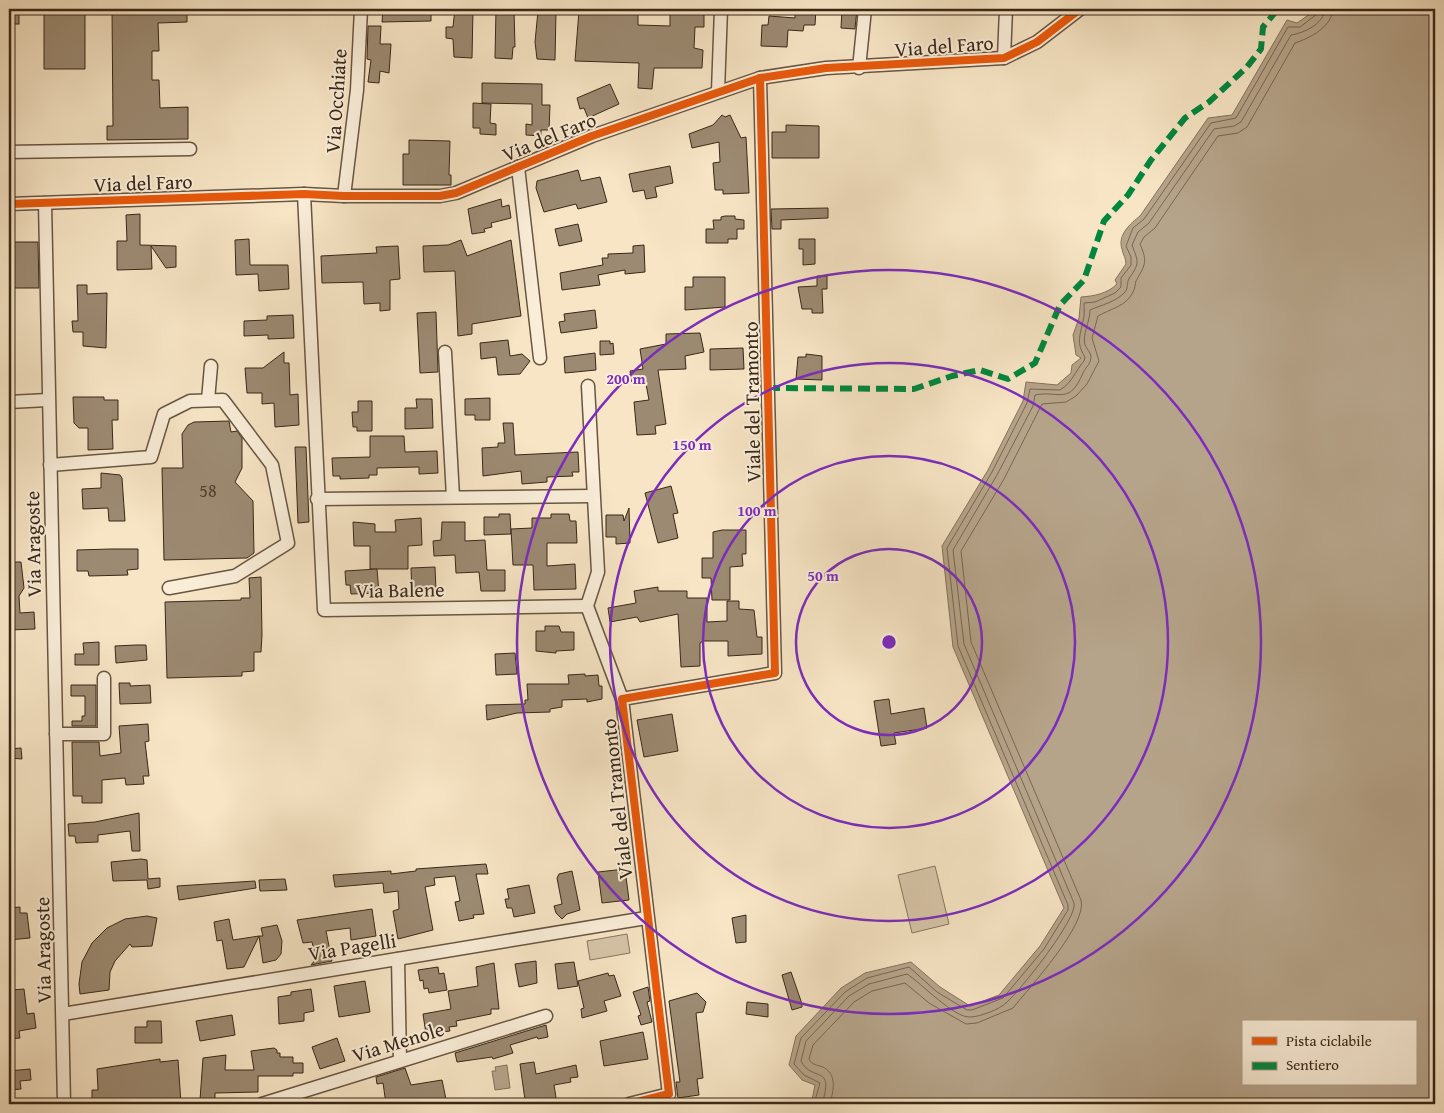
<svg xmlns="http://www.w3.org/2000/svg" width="1444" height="1113" font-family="'Gentium Book Plus',serif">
  <rect width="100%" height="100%" fill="#f7e5c5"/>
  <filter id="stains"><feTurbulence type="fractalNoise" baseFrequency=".004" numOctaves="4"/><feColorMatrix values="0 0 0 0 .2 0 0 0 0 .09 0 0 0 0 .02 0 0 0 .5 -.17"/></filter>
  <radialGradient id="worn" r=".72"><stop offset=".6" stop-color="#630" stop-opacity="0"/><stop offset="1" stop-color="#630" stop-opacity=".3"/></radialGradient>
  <g fill="#d7c5a8" stroke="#887660">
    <path d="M935,866L949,924L912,933L898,875Z"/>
    <path d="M627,934L630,953L590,960L587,941Z"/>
  </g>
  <g fill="#b6a48a" stroke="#84725c" fill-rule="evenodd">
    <path d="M1317,9H1435V1104H807L812,1100L815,1085L802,1080L789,1065L796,1036L841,988L865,973L911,962L940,987L970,1006L999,995L1040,946L1064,908L953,647L942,546L988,470L1023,401L1026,382L1057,385L1071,373L1072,365L1081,358L1076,355L1073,335L1079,318L1081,297C1094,296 1107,294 1117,284L1115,280L1126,264C1126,258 1123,255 1122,249C1117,235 1131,223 1140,216L1208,118L1232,115L1287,20L1297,23ZM1243,1022H1415V1084H1243Z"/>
    <path d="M507,1065L510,1088L495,1090L492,1071H496L495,1067Z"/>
  </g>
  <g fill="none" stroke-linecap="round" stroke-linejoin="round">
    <g stroke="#786651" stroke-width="1">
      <path d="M814,1104L820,1083L804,1075L794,1064L801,1038L845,992L867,978L909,967L937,992L967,1010H972L1003,998L1044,949L1068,910V905L958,646L947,548L992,472L1027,403L1030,389L1060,390C1073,382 1075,371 1084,361L1085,357C1076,343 1080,336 1083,321C1085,315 1084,309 1084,303L1095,302L1115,293L1121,287V278L1131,265V257L1126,246L1133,228L1144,219L1211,123L1236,118L1288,27H1300L1317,14L1319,9"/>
      <path d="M822,1104C835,1063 812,1083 801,1061L806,1041L849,996L869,984L907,974C921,983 954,1018 970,1017C980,1017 1000,1009 1006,1003C1020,991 1078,918 1074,903L964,644L953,550L997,475L1033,406L1035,395C1059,390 1069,406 1083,373C1086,366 1091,365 1091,356C1090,352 1087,349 1085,345C1082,334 1090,322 1090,310C1101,305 1116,302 1125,292C1129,287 1126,282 1130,277C1140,263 1138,261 1132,245L1138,232L1149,223L1214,129L1234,126L1241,122L1291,35C1304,33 1324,24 1325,9"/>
      <path d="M830,1104C833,1091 838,1075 823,1067C817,1065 812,1065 809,1059L813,1045L854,1002L872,991L905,983L929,1003L966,1024L977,1023L1013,1008C1029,988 1088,924 1081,900L971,642L961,551L1004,479L1042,404L1066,402L1076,396L1087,384L1099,361L1092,338L1098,316C1110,309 1127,306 1133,292C1135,289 1135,284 1136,281C1145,265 1148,262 1140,244L1144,237L1155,228L1218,136L1238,133L1247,127L1295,43C1310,38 1332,27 1333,9"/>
    </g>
  </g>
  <g fill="#9c8a72" stroke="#392718">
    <rect x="9" y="9" width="10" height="15"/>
    <path d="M57,9H85V69H44V14H57Z"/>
    <path d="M112,9H187V22L158,23L159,51H152V80H159L160,108L188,107V139L107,140V126H113Z"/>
    <path d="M383,9H431V21L382,22Z"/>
    <path d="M455,9H473L472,58L454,57L453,39L446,38V27H453Z"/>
    <path d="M496,9L514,10L515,47H513L512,59L495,58Z"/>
    <path d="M670,9H704V27H695L694,48L703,50L702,68H654L652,89L638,88L639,63L575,61L579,11L638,13V25L670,26Z"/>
    <path d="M795,9H816L815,25H804L803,31L788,30L787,47L761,46L762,25H768L769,16L795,18Z"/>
    <path d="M842,9H857L855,29L841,28Z"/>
    <path d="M538,11H556L555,60L537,59L535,42Z"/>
    <path d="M368,26H381L380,44H391L389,73L380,71L379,83L368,82L371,60L367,59Z"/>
    <path d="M482,83L542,84V105H550L549,130H541V136L526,135V124L532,125V104L482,103Z"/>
    <path d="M610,84L619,104L588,118L584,108L580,109L577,98Z"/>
    <path d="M473,103L491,104L490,123L496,124V135L480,134V128H473Z"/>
    <path d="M722,115L725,117L730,115L741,138L746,137L749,193L723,194V190H715L713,163L720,162L719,142L692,148L689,134L713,125Z"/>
    <path d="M786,125L819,126V158H772V132H786Z"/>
    <path d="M409,140L450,141L449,175H451V185H403V154H409Z"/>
    <path d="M670,166L673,183L655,187L657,197L646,199L644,190L633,192L629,174Z"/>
    <path d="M578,170L581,181L600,177L607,202L578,209L576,204L544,212L536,188L537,181Z"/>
    <path d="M501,199L502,207L509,205L511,218L491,223L492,227L484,229L485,232L472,234L468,209Z"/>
    <path d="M828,208V218L781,220V229H772L771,209Z"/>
    <path d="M140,214V245L176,246V267L166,268L151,246L152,269L117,270V241H127L126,215Z"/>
    <path d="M725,216H735V219L744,220V229H737V239H728V243H706V229H714L713,220H721V217Z"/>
    <path d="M578,224L582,241L559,246L555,229Z"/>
    <path d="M249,239L250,265H288L289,289L259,291L258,274L236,275L235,240Z"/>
    <path d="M799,239H815V264L803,265V249H799Z"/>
    <path d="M461,240L467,256L511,240L521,316L472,324V334L458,336L455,271L424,272L423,246L448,245Z"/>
    <path d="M9,242H38L39,288H11V284H9Z"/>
    <path d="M644,245L645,272L625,274V270L598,275L600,285L562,290L560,273L603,265L602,258H608V254L633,253V246Z"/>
    <path d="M398,246L400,279L390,280V310L380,311V303L364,304L363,282L322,283L321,256L377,253L376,247Z"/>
    <path d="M817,276H827V289H822L823,313H812V309H802L798,287L817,286Z"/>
    <path d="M693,277H725V307L685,310V287H693Z"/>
    <path d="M77,285H87V294L107,293L106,348L83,346V332H73L72,321H78Z"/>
    <path d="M595,310L597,328L561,333L559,322L565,321L564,314Z"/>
    <path d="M436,312L438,372L420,373L417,313Z"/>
    <path d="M293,315L294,338L268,339V335L244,336V321L267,320V316Z"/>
    <path d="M700,333L704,352L685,356L686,369L658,370L666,424L655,426L656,434L637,435L634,402L649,400L645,379L632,382L630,371L643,369L640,349L666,344V334Z"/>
    <path d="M508,340L510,356L522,354L530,361L520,374L498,375L496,357L481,359L480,343Z"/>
    <path d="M600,341H610V344L613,343L614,354L600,355Z"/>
    <path d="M743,348L744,369L710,370V349Z"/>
    <path d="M284,352V363H289L290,395L298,394L299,425L275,427L274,403L262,404V393H247L245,368H263Z"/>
    <path d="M595,353L596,370L565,373L564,357Z"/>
    <path d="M806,354L822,356V380L796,379L798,357H806Z"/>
    <path d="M73,397H104V400H118V420H112L113,449L88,450V428H79L74,423Z"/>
    <path d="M490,398V420H475V415H465V399Z"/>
    <path d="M416,399H432L433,428L405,429V408H417Z"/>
    <path d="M358,401H372V431H357V427H353L352,412H358Z"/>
    <path d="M229,421L231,432L237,431L242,438V468L235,482L253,501L254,553L247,558L164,560L162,468H183L182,434L188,425L194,422Z"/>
    <path d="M503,423H513L515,455L578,452L579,472H572L573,476L547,477V482L522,484L521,471L483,476L482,448L498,447V443H505Z"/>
    <path d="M370,436H404L405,452L437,451L438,473L419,474V467L377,468V475H369V478L340,479V476H333L332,458L370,457Z"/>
    <path d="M295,447H306L309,522L298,523Z"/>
    <path d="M101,473L120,475L122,478L125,521H109L108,508L83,509L82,489L101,488Z"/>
    <path d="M671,486L678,513L673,514L678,538L658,543L645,493Z"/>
    <path d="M629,508L630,543L616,544V537H606V515H623L624,521Z"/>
    <path d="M499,514H510L511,534L484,535V517H499Z"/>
    <path d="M551,514H569L570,521H576L577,543H547V566L575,564L576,589L534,590L533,565H513L511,529L532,528V518H551Z"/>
    <path d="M421,518L422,545L408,546V569H370V546H354L353,522L375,524V532H396L395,520Z"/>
    <path d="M442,522H465V541L485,540L487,570H505V591H481L479,572L456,573L455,555L434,556L433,541L441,540Z"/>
    <path d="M722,530H746V554H742L743,566L730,567V600H712L711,578H702V558H713V532Z"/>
    <path d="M111,549H138V569L127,570L128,575L89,576L88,571H77V550Z"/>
    <path d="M9,562H21L24,588L19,596L20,613L34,612L35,629L9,630Z"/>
    <path d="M435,567L436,591H428V595H412L411,568Z"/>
    <path d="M377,569L379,593L351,594L350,585H346L345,571Z"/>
    <path d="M261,577L262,635L261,652H254V671L242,672V676L167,678L165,602L241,600V598H250L249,578Z"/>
    <path d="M658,587V591H687V598H707V622L727,621V601H739V609L754,610L757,637H762V654L728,656V641H703L700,643V666L681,667L678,614L640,622L637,617L610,622L608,608L636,603L634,591Z"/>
    <path d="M545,626H559L561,632H574V650L556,651V653L536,651V631H545Z"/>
    <path d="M99,642V665H75V654H84L83,643Z"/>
    <path d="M136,645H146L147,660L116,663L115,646Z"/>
    <path d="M515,653L517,674L496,675L495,654Z"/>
    <path d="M585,674V676L598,675L599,686H602V699L587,702V699L562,700V707L550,709V712L517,713L487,720L486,705L525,704V700H528L527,684H569L568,675Z"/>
    <path d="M119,683H130V686L150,685L151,703L120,704Z"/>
    <path d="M71,685H96V726H72V721H82V716H85V696H71Z"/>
    <path d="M889,699L891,714L924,708L927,728L894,733L896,744L881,746L874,701Z"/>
    <path d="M672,714L678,751L644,757L637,720Z"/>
    <path d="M148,724L149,741L145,742L149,776H143L144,784L126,785L125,778L102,780V803H82V796H73L72,742H99L100,756L121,753L119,726Z"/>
    <path d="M21,748L22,759L9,758V749Z"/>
    <path d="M139,813L140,851H132L130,831L98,835V842L76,843L75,836H69L68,824L95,822Z"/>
    <path d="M141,859L147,860L148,879L160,878V887L148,889L147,880L113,881L111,862Z"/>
    <path d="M486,864L488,874H476L484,914L473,915L474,918L459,921L455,902L460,901L455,876L434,878L435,885L425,887L433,930L398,939L393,911L399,909L398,891L384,893L383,883L335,887L333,875L391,871V874L416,871V869Z"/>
    <path d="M625,869L629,900L602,903L598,872Z"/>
    <path d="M572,871L580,910L567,914L562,919L556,913L554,906L562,904L557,878L559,874Z"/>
    <path d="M285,879L287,890L260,891L259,880Z"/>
    <path d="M255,881L256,888L179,900L177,886Z"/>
    <path d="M529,885L535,913L514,917L512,908H507L505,899H509L507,889Z"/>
    <path d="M20,907V913H27L30,938L9,940V908Z"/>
    <path d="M372,909L376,936L351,940L350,928L326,931L332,961L311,965L316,959L312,942L303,943L297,920Z"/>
    <path d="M746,915V942L736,943L732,918Z"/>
    <path d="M147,916L157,918L152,946L132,947L130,944L115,961L110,972L109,990L80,994L79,984L82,962L92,943L107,928L125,919Z"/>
    <path d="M229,919L233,940L259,936L244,967L227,969L222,940L217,941L214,922Z"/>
    <path d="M277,925L282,941L281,954L276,960L263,963L259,936H263L261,928Z"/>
    <path d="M536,961L537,983L519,987L515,964Z"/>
    <path d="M574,962L578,986L558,989L555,964Z"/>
    <path d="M494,963L499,1009H491V1014L456,1021L457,1026L449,1027L450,1031L426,1034L423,1014L451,1009L448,991L478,986L476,967Z"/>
    <path d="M438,967L439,974L444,973L447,990L429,993L428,988L424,989L423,980L420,981L418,970Z"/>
    <path d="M791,972L802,1004V1007L792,1010L782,975Z"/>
    <path d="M608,973L609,976L614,975L621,996L604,1001L607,1011L582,1018L581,1009L584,1008L578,981Z"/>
    <path d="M365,981L370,1012L339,1017L334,986Z"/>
    <path d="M648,987L650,1001L647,1002L652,1022L641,1025L638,1016L641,1015L633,992Z"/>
    <path d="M24,989L27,1014L34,1013L36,1028L19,1031L20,1038L9,1039L10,1016L14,1015L11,990Z"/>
    <path d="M311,989L314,1011L304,1013V1021L279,1024L278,997L291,995V992Z"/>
    <path d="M697,993L706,1002L703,1012L696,1013L703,1078L697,1079L699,1095L678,1098L676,1082H680L669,1001Z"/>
    <path d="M747,1002L768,1004V1017L746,1014Z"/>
    <path d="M232,1015L235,1035L200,1041L196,1021Z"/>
    <path d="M147,1021H161L162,1043H135V1027H147Z"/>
    <path d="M546,1025L548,1037L538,1039L537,1037L510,1045L513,1053L493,1059L492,1057L457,1062L455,1053Z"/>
    <path d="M643,1032L648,1059L604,1066L600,1041Z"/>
    <path d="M337,1038L345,1061L320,1069L312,1047Z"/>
    <path d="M274,1048L277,1050V1053H280V1057H293V1063H303V1073H293V1076H258V1092L215,1093V1100H200L203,1058L226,1055L225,1070H254L251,1051Z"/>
    <path d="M160,1059V1062L178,1060L181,1104H92V1090H98L97,1069Z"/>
    <path d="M534,1062L536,1074L576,1065L578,1077L570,1078L571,1082L554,1085L557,1104H535L534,1099L525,1100L520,1064Z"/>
    <path d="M405,1068L411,1085L442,1080L447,1104H386L383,1083L377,1084L376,1077Z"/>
    <path d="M30,1069L31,1080L20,1081L21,1089L9,1090V1071Z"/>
  </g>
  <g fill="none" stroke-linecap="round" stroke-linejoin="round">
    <defs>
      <g id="minor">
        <path d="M1004,58L1006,9"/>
        <path d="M859,68L865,9"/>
        <path d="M718,91L721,9"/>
        <path d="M9,152L190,149"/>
        <path d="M518,167L540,358"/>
        <path d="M304,194L324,610L587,606"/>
        <path d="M344,196L357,90L361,9"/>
        <path d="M45,203L64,1104"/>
        <path d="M9,204L304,194L344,196H440L456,193L592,136L760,78L826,68L1004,58L1037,42L1080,9"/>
        <path d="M445,352L453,497"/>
        <path d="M588,386L598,572L587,606L622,699"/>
        <path d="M208,400L211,366"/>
        <path d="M9,402L48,400"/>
        <path d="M50,465L151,457L164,414L190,401L223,400L272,465L288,543L235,576L169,588"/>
        <path d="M317,499L592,496"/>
        <path d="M56,734H104V678"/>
        <path d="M398,959L400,1061"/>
        <path d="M63,1014L646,918"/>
        <path d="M262,1104L546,1016"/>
        <path d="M629,1104L669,1094L622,699L775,673L760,78"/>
      </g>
    </defs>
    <use href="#minor" stroke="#685643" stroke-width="15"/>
    <use href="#minor" stroke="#faeed9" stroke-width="12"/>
    <path stroke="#00873e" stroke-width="6" stroke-dasharray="12 6" stroke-linecap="butt" d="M768,388L914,389L952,376L980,370L1008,379L1035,363L1060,305L1084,280L1104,221L1128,195L1151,160L1185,118L1209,102L1247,67L1261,49L1263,27L1278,9"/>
    <defs>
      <g id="cycleway">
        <path d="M9,204L304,194L344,196H440L456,193L592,136L760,78L826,68L1004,58L1037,42L1080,9"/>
        <path d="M629,1104L669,1094L622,699L775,673L760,78"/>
      </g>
    </defs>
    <use href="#cycleway" stroke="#faeed9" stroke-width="11"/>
    <use href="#cycleway" stroke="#e8590c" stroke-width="8"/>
  </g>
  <g fill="none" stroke="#7b2cbf" stroke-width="2.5">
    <circle cx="889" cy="642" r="93"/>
    <circle cx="889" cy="642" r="186"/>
    <circle cx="889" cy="642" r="279"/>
    <circle cx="889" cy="642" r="372"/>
  </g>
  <g text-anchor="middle" stroke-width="4" stroke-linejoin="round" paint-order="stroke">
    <g font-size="18" fill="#52402e">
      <text x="208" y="497">58</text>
    </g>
    <g font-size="20" fill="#392718" stroke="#faeed9">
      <text transform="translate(944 46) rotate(-4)" y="7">Via del Faro</text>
      <text transform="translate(336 101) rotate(-86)" y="7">Via Occhiate</text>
      <text transform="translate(549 137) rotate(-22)" y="7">Via del Faro</text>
      <text transform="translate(143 183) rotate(-2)" y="7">Via del Faro</text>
      <text transform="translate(752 402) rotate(-91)" y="7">Viale del Tramonto</text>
      <text transform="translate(33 544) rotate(-91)" y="7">Via Aragoste</text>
      <text transform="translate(400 590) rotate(-1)" y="7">Via Balene</text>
      <text transform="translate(617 799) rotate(-96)" y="7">Viale del Tramonto</text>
      <text transform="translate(352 947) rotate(-9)" y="7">Via Pagelli</text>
      <text transform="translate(43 950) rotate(-91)" y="7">Via Aragoste</text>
      <text transform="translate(398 1042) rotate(-17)" y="7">Via Menole</text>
    </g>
  </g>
  <circle cx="889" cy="642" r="8" fill="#7b2cbf" stroke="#faeed9" stroke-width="2.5"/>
  <g font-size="15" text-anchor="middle" font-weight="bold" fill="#7b2cbf" stroke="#faeed9" stroke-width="4" stroke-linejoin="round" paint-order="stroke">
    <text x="626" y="384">200 m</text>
    <text x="692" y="450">150 m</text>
    <text x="757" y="516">100 m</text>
    <text x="823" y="581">50 m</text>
  </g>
  <rect width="1444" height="1113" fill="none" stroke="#f7e5c5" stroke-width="30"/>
  <rect x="10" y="10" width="1424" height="1093" fill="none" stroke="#392718" stroke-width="2.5"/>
  <rect x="15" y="15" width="1414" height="1083" fill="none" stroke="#392718"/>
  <rect x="1242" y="1020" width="175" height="65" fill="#faeed9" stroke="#ad9e8c"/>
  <rect x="1252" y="1037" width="25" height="8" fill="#e8590c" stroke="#ad9e8c"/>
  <text x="1286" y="1046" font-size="15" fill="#392718">Pista ciclabile</text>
  <rect x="1252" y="1062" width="25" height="8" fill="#00873e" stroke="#ad9e8c"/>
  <text x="1286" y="1070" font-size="15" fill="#392718">Sentiero</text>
  <rect width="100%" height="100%" filter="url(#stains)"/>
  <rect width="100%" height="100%" fill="url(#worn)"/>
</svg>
